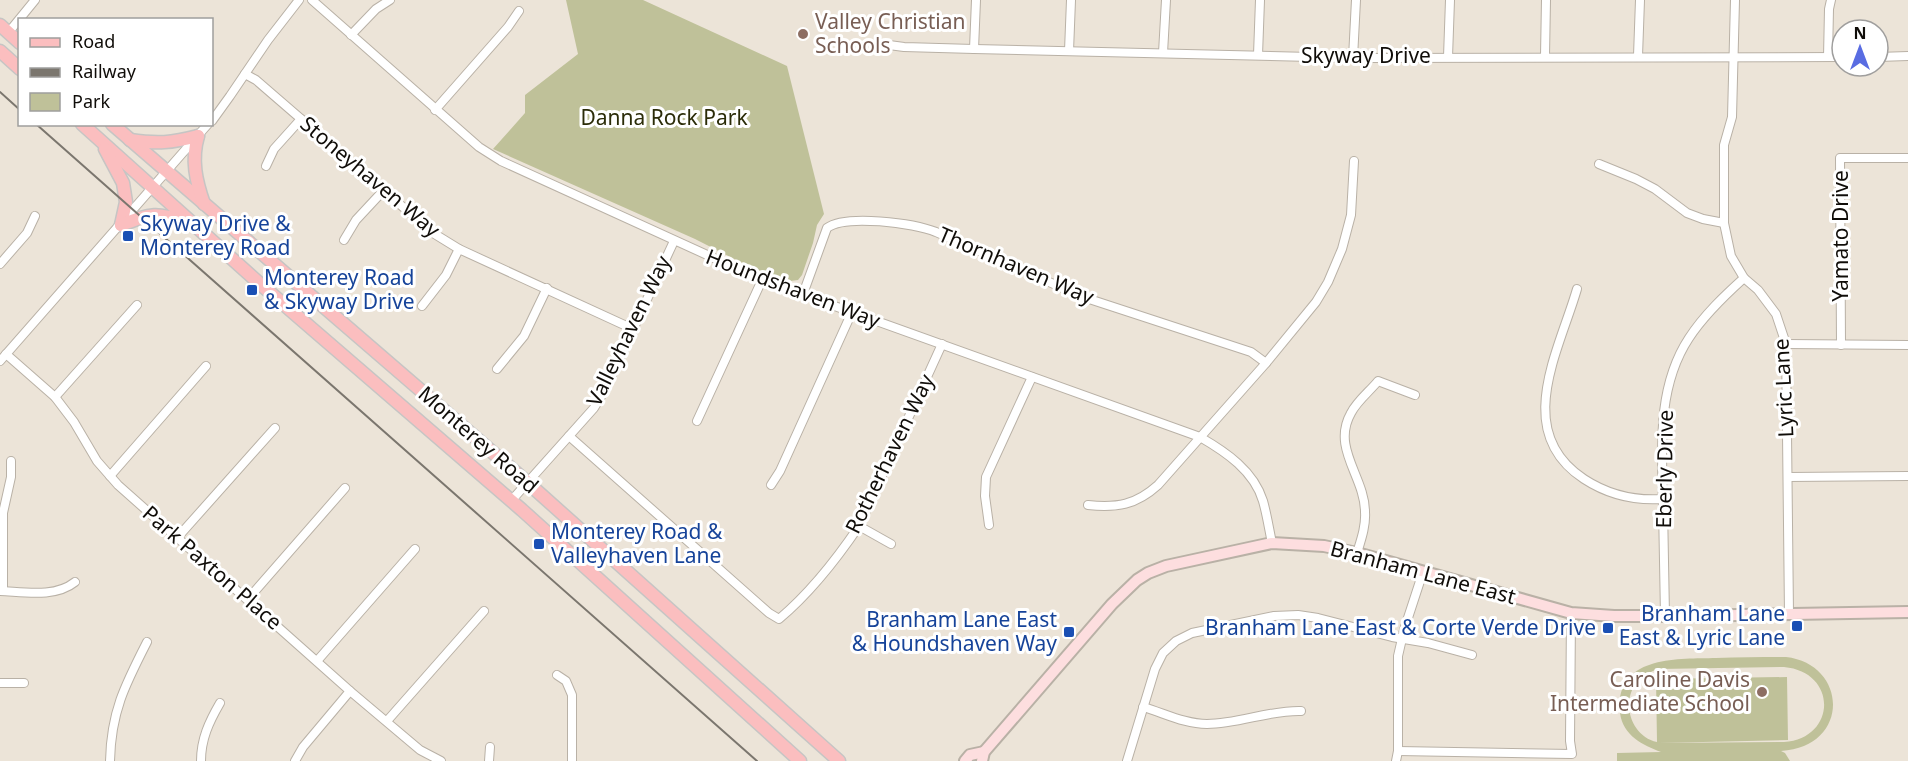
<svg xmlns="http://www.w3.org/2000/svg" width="1908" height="761" font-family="'Noto Sans',sans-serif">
  <rect width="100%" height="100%" fill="#ece4d8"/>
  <g fill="#bfc199" fill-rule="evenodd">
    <path d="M566,0H643L787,66L824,214L817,225L813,243L802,275L798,280L790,281L752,268L695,239L493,149L525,113V95L578,54Z"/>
    <path d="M1786,657C1848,664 1851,747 1781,751L1785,753L1790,761H1617V753L1661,752C1643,745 1623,736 1620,713C1614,655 1678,659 1716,658C1740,657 1763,657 1786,657ZM1784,667C1838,672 1837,738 1784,742L1658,743L1788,740L1787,677L1656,679L1657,742C1629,736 1619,697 1641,678C1646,674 1652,671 1658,669Z"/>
  </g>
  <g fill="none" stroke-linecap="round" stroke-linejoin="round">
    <defs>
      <g id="street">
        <path d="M312,0L479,147L501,161L762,280L1200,437C1226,452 1254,471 1263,501C1267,515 1269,529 1272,543"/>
        <path d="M1735,0L1732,117L1724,145V223L1731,256L1744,278L1758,290L1776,314L1786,344L1789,614"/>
        <path d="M8,33L35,0"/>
        <path d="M351,35L376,9L390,0"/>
        <path d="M889,45L904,47L974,49L1353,58L1842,57"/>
        <path d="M974,49L976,0"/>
        <path d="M1069,51L1071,0"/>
        <path d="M1163,53L1166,0"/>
        <path d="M1258,55L1260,0"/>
        <path d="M1545,56L1546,0"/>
        <path d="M1638,56L1640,0"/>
        <path d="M1448,57L1450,0"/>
        <path d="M1828,57L1829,9L1831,0"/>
        <path d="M1878,57L1908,56"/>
        <path d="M1353,58L1356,0"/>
        <path d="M245,74L256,80L433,233L459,249L633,329"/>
        <path d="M435,110L508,27L519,11"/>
        <path d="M212,121L230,96L268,40L299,0"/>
        <path d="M1599,164L1636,179L1655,189L1687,213L1703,219L1724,223"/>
        <path d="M266,166L274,149L301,119"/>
        <path d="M344,240L356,220L383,191"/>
        <path d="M0,264L27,233L35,216"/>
        <path d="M1577,289C1559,351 1512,432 1584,479C1607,494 1635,501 1663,499"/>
        <path d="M803,294L827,228C845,214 914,223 936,232L1083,297L1251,352L1266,363"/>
        <path d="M422,306L446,275L459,249"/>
        <path d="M1786,344L1908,345"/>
        <path d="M1841,345L1840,158H1908"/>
        <path d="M6,354L55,397L74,422L97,461L118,485L350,691L420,750L441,761"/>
        <path d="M0,361L208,124"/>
        <path d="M497,369L524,336L547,288"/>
        <path d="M55,397L137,305"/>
        <path d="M697,421L762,280"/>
        <path d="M569,436L769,613L779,619C810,593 836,560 859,526L942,344"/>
        <path d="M110,476L206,366"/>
        <path d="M1788,477L1908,476"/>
        <path d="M771,485L780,471L852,312"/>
        <path d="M511,501L594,408L605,390L674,241"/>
        <path d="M1088,505C1117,508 1136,505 1158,485L1266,363L1316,302L1328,282L1342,249L1351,215L1354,161"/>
        <path d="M989,525L985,496L986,477L1032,377"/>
        <path d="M859,526L891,544"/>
        <path d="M177,538L275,428"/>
        <path d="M1357,553C1361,540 1366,526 1365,512C1365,477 1331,448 1351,413C1357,401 1370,391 1378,381L1415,395"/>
        <path d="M0,591C24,592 55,598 75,582"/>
        <path d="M3,591V513L11,477V461"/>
        <path d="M248,599L345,488"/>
        <path d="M1665,616C1664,579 1664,543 1663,506C1662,450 1656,388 1689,338C1704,315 1724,296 1744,278"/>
        <path d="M317,661L415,549"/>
        <path d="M557,675L566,681L572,695V761"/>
        <path d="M0,683H24"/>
        <path d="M1143,707C1164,713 1185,724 1207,724C1239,724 1269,710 1301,711"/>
        <path d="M387,721L484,611"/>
        <path d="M1398,751L1572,754L1570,741L1571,613"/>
        <path d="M110,761C111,712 125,685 147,642"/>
        <path d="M201,761C201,739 209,722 220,703"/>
        <path d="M295,761L303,747L350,691"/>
        <path d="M489,761L490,747"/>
        <path d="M1127,761L1155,669L1163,653L1176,641L1192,633L1274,616L1298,615L1318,618L1392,637L1428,643L1472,655"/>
        <path d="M1396,761L1398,751V656L1404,630L1423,572"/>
      </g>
      <g id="secondary">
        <path d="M965,761L970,755L984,752"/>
        <path d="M982,761L984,752L1112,604L1137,580L1148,573L1166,566L1272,543L1324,546L1357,553L1571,613L1614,616H1683L1908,612"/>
      </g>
      <g id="primary">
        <path d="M0,25L20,43"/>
        <path d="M0,51L20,69"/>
        <path d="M82,124L259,283L522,510L800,761"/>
        <path d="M112,124L528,483L839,761"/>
        <path d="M198,136C191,160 196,181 204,204"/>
        <path d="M130,140C158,144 171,143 198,136"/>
        <path d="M105,149L123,183L126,202L121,225"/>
        <path d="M121,225C152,213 156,212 188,222"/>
      </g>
    </defs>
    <use href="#street" stroke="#b9b1a6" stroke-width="10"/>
    <use href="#secondary" stroke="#b9b1a6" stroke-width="14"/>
    <use href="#primary" stroke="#c6c5c4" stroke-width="15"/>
    <use href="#street" stroke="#fff" stroke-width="8"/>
    <use href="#secondary" stroke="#fddedf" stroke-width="10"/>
    <use href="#primary" stroke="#fbbebf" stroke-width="12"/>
    <g stroke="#7b766e" stroke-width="2">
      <path d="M0,92L20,110"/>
      <path d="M36,124L757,761"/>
    </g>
  </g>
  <g fill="#8d6e63" stroke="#fff" stroke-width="2">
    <circle cx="803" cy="34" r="6"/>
    <circle cx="1762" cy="692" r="6"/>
  </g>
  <g fill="#1a4fb4" stroke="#fff" stroke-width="2">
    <rect x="122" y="230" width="12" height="12" rx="3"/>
    <rect x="246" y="284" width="12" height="12" rx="3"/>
    <rect x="533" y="538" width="12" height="12" rx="3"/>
    <rect x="1791" y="620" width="12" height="12" rx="3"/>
    <rect x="1602" y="622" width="12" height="12" rx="3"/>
    <rect x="1063" y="626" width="12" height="12" rx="3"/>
  </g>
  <g text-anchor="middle" stroke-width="6" stroke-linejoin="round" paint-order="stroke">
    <g font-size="21" fill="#785e54" stroke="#fff" text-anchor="start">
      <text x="815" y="29">Valley Christian<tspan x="815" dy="24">Schools</tspan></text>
      <text x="1750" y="687" text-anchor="end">Caroline Davis<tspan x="1750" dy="24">Intermediate School</tspan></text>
    </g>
    <g font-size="21" fill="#100d09" stroke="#fff">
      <text x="1366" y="63">Skyway Drive</text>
      <text transform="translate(370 177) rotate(40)" y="7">Stoneyhaven Way</text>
      <text transform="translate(1841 236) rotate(-90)" y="7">Yamato Drive</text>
      <text transform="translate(1016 266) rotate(23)" y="7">Thornhaven Way</text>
      <text transform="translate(793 289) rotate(21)" y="7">Houndshaven Way</text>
      <text transform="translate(629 331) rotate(-64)" y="7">Valleyhaven Way</text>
      <text transform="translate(1784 388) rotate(-93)" y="7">Lyric Lane</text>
      <text transform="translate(478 440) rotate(41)" y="7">Monterey Road</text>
      <text transform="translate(890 454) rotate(-64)" y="7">Rotherhaven Way</text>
      <text transform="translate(1665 469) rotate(-89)" y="7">Eberly Drive</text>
      <text transform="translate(212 568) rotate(41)" y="7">Park Paxton Place</text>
      <text transform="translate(1423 573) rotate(15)" y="7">Branham Lane East</text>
    </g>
    <g font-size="21" fill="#2b2c08" stroke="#fff">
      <text x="664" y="125">Danna Rock Park</text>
    </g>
    <g font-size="21" fill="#164399" stroke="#fff" text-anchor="start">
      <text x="140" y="231">Skyway Drive &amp;<tspan x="140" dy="24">Monterey Road</tspan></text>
      <text x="264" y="285">Monterey Road<tspan x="264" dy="24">&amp; Skyway Drive</tspan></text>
      <text x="551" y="539">Monterey Road &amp;<tspan x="551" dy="24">Valleyhaven Lane</tspan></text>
      <text x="1785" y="621" text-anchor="end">Branham Lane<tspan x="1785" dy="24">East &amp; Lyric Lane</tspan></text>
      <text x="1057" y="627" text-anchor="end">Branham Lane East<tspan x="1057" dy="24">&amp; Houndshaven Way</tspan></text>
      <text x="1596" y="635" text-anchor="end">Branham Lane East &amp; Corte Verde Drive</text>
    </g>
  </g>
  <rect x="18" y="18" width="195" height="108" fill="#ffffff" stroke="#9f9e9d" stroke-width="1.5"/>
  <rect x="30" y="38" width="30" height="9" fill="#fbbebf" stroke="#9f9e9d" stroke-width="1.5"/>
  <text x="72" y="48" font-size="18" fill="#100d09">Road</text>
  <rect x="30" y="68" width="30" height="9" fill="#7b766e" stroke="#9f9e9d" stroke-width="1.5"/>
  <text x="72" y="78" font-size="18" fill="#100d09">Railway</text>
  <rect x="30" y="93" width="30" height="18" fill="#bfc199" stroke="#9f9e9d" stroke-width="1.5"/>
  <text x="72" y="108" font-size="18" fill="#100d09">Park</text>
  <g transform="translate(1860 48)"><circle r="28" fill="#ffffff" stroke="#9f9e9d" stroke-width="1.5"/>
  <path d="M0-4.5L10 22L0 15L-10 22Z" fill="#596ce2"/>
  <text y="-9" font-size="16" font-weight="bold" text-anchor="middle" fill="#100d09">N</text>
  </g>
</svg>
